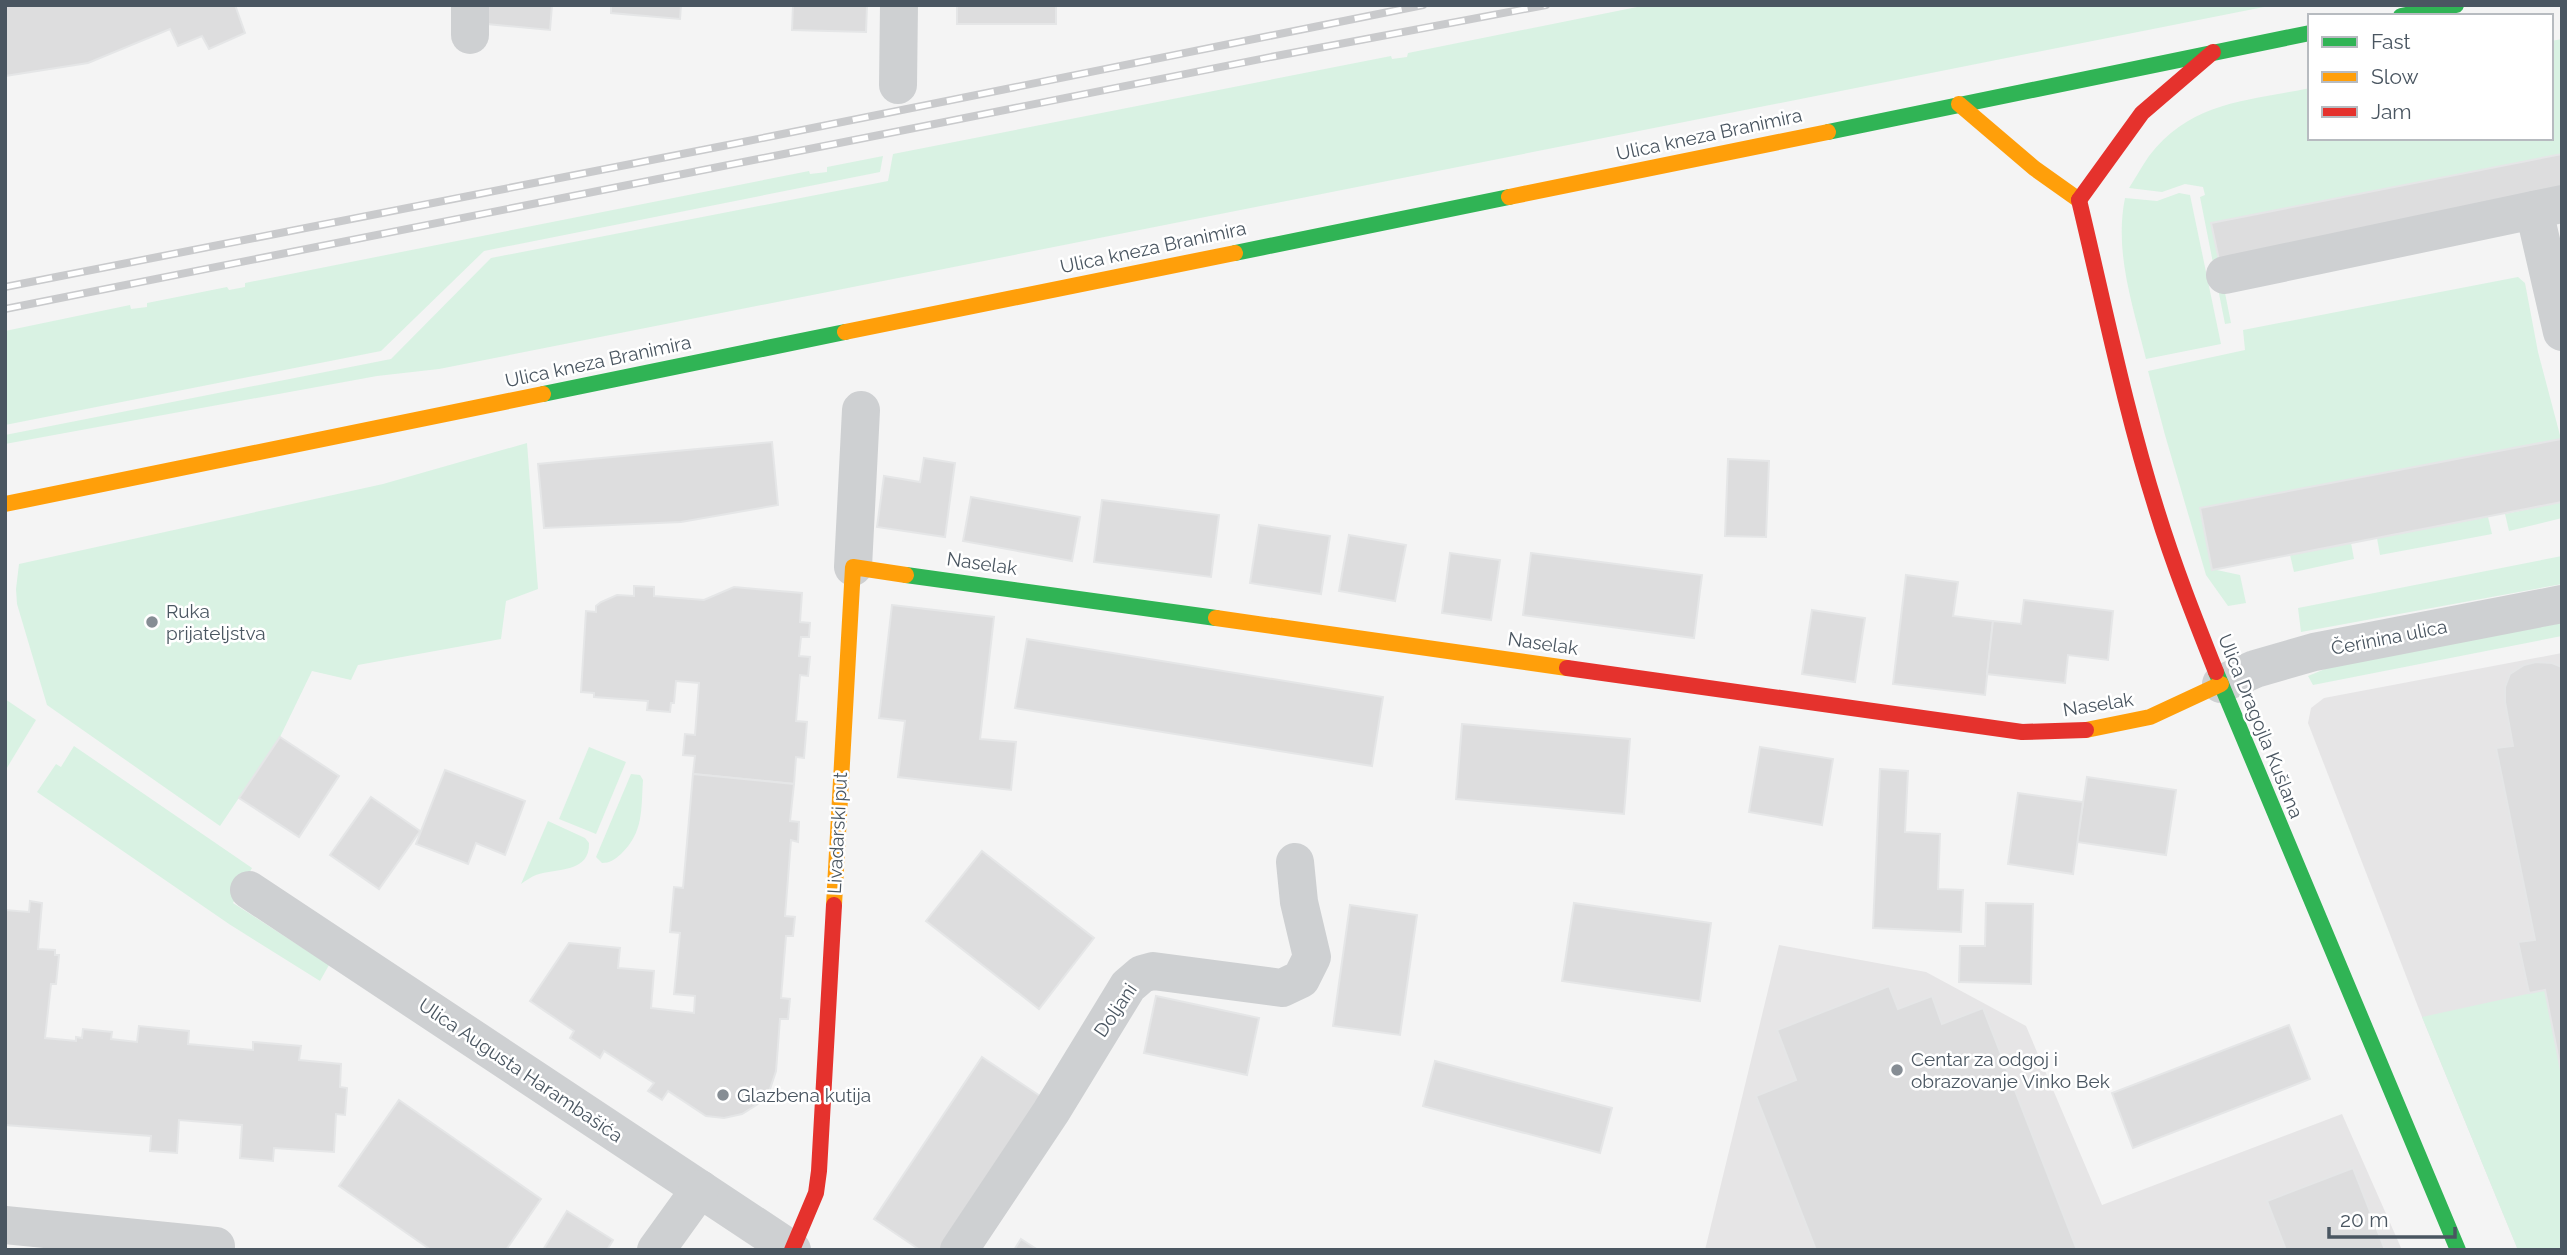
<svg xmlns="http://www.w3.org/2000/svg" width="2567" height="1255" font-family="Raleway,sans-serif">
  <rect width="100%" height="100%" fill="#f4f4f4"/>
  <g fill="#e6e5e6">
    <path d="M2562,653V1250H2518L2422,1017L2308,723L2311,708L2324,698Z"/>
    <path d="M1779,945L1926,972L2026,1026L2102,1205L2342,1114L2402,1250H1705Z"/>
  </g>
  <g fill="#d9f2e3">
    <path d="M1647,5H2274L439,369L377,376L5,444V435L391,359L491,258L888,181L893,154L1391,56L1392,59L1407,57L1408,53Z"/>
    <path d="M2562,39V154L2211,223L2231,323L2225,324L2200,197L2205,195L2203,187L2185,184L2162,192L2129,188C2136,177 2142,166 2149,156C2191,101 2248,101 2310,88V138H2551V41Z"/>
    <path d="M883,156L880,172L484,251L381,351L5,425V331L130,305L131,309L147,307V303L227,287L229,290L245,287V283L809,171L810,174L827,172V167Z"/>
    <path d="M2179,193L2190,195L2221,344L2146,359C2133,306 2114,252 2125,198L2157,201Z"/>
    <path d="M2518,277L2525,283L2538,352L2561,439L2200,508L2212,569L2240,575L2246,603L2228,606L2206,575L2165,435L2148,371L2245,350L2243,330Z"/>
    <path d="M527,443L538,589L506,601L501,639L358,665L351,680L312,671L280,737L220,826L47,705L17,604L16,589L19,564L383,484Z"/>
    <path d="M2562,502V518L2509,531L2505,514Z"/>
    <path d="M2488,517L2492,534L2380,555L2377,538Z"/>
    <path d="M2351,543L2354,559L2294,572L2290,555Z"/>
    <path d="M2562,556V584L2301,632L2298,608Z"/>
    <path d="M2562,623V636L2313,685L2308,676L2337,664Z"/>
    <path d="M5,699L36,720L5,771Z"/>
    <path d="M74,746L252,868L233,903L329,965L320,981L229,924L37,792L56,764L61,767Z"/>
    <path d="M589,747L626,762L596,834L559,819Z"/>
    <path d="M631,774L640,775L643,780C641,809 644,832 621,854C614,860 610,863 602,863L596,857Z"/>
    <path d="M548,821L585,838L589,843C590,873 557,868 536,875C531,877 525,881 521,884Z"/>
    <path d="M2545,990L2562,1076V1250H2518L2422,1017Z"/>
  </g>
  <g fill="#ddddde" stroke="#e5e6e7" stroke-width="2">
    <path d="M5,5H235L245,33L209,49L202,36L178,46L170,29L88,63L5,76Z"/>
    <path d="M488,5H552L550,30L487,24Z"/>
    <path d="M611,5H681L680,19L611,13Z"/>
    <path d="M793,5H867L866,32L792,30Z"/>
    <rect x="957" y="5" width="99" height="19"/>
    <path d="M2562,154V191L2219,260L2211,223Z"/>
    <path d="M2561,439L2562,502L2212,570L2200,508Z"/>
    <path d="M772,442L778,505L681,522L544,528L538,464Z"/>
    <path d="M924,458L955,463L945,537L877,527L884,476L920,482Z"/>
    <path d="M1728,459L1769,461L1766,537L1725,536Z"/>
    <path d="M971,497L1080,517L1072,561L963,541Z"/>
    <path d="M1102,500L1219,515L1211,577L1094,562Z"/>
    <path d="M1259,525L1330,536L1321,594L1250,583Z"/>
    <path d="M1349,535L1406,545L1395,601L1339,591Z"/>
    <path d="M1450,553L1500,560L1491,620L1442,613Z"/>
    <path d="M1531,553L1702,575L1694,638L1523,615Z"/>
    <path d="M1906,575L1958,582L1953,616L1993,621L1985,695L1893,684Z"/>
    <path d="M634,586L654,587V596L704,600L734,587L802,593L800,622L810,623L809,637H801L799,656L810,657L808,676L800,675L796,721L807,722L804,758L796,757L794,784L693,774L695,756L683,755L685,734L695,735L699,683L676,681L674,703H671L670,712L647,710L648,701L594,697V693L581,692L586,611L596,612V606L601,602L617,595L634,596Z"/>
    <path d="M2024,600L2113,611L2108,660L2068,655L2065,683L1987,674L1993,621L2021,624Z"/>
    <path d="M892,605L994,617L980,739L1016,742L1011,790L898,777L905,721L879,718Z"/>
    <path d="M1812,610L1865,618L1855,682L1802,674Z"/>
    <path d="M1027,639L1383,697L1372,766L1015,708Z"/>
    <path d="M2536,662L2552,663L2562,667V1076L2545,990L2529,993L2518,942L2535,940L2496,748L2513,746L2505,702V687L2510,674L2524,665Z"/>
    <path d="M1462,724L1630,739L1624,814L1456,799Z"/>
    <path d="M280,737L339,776L299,837L239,798Z"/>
    <path d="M1760,747L1833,759L1822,825L1749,812Z"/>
    <path d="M1880,769L1908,771L1905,832L1940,834L1938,889L1963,890L1961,932L1873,928Z"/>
    <path d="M445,770L525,801L505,855L476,843L468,864L416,844Z"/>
    <path d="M693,774L794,784L790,821L799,822L798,842L791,840L785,916L795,917L793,936H786L781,998L790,999L788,1019H780L776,1071L770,1089L758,1104L742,1114L724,1118L706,1116L668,1091L662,1100L648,1091L654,1083L604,1051L600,1058L570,1038L574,1031L530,1001L569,943L620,948L618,968L654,971L651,1008L694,1013L695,996L674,994L680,933L670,932L674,887L683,888Z"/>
    <path d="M2087,777L2176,790L2166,855L2077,842Z"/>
    <path d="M2018,793L2083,802L2073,874L2008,864Z"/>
    <path d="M371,797L420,831L379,889L330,855Z"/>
    <path d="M982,851L1094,938L1039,1009L926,921Z"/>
    <path d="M30,901L42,903L38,949L55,950V955H59L56,984H51L45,1038L76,1041V1037L82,1038L83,1029L112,1032L111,1039L137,1042L139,1026L189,1031L188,1044L253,1050V1042L301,1046L299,1060L341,1064L340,1087L347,1088L345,1115L336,1114L334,1152L274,1148L273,1161L240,1158L242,1125L179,1120L177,1153L150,1151L151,1136L5,1125V910L29,912Z"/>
    <path d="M1574,903L1711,923L1700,1001L1562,981Z"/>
    <path d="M1986,903L2033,904L2031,984L1959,982L1960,946H1985Z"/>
    <path d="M1350,905L1417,915L1400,1035L1333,1026Z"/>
    <path d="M1889,986L1898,1009L1932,996L1942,1024L1983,1008L2077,1250H1816L1756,1096L1796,1080L1777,1030Z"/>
    <path d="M1156,996L1259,1018L1247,1075L1144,1053Z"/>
    <path d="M2289,1025L2310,1079L2133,1148L2112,1093Z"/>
    <path d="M982,1057L1043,1098L941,1250H920L874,1219Z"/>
    <path d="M1435,1061L1612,1108L1600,1153L1423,1106Z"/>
    <path d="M399,1100L541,1199L506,1250H431L339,1186Z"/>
    <path d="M2353,1168L2385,1250H2286L2267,1201Z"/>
    <path d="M567,1211L613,1240L607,1250H543Z"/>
    <path d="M1021,1239L1038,1250H1014Z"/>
  </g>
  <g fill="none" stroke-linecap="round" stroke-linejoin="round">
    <g stroke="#ced0d2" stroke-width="38">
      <path d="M470,5V35"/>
      <path d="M898,85L899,5"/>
      <path d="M2534,210L2562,332"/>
      <path d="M2225,275L2562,204"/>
      <path d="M853,567L861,410"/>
      <path d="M2221,684L2255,669L2314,652L2562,604"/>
      <path d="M249,890L792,1250"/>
      <path d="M5,1225L216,1246"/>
      <path d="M656,1250L700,1189"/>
      <path d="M959,1250L1051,1112L1128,986L1142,974L1153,971L1282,988L1301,979L1312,957L1299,902L1295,862"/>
    </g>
    <g stroke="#30b455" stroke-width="16">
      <path d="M2401,16L2456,5"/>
      <path d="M1828,132L2310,33"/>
      <path d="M1235,253L1509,197"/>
      <path d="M543,394L845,332"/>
      <path d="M906,575L1216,618"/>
      <path d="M2216,672L2458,1250"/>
    </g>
    <g stroke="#ff9f0a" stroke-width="16">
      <path d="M1959,104L2034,168L2079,200"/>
      <path d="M1509,197L1828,132"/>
      <path d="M845,332L1235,253"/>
      <path d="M5,504L543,394"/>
      <path d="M1216,618L1567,668"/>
      <path d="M2086,730L2150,717L2221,684"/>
      <path d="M834,905L853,567L906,575"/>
    </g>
    <g stroke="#e5322d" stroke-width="16">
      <path d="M2079,200C2104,304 2125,410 2157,511C2174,566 2195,619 2216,672"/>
      <path d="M2079,200L2142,113L2213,52"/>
      <path d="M1567,668L2022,732L2086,730"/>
      <path d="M792,1250L816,1193L819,1171L834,905"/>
    </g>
    <defs>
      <g id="rail">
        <path d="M5,287L733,144L1423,5"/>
        <path d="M5,309L1276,56L1546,5"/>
      </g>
    </defs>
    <use href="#rail" stroke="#c9cacc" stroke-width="8"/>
    <use href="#rail" stroke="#fff" stroke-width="5" stroke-dasharray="16" stroke-linecap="butt"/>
  </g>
  <g fill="#868d94" stroke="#fff" stroke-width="2.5">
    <circle cx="152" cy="622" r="7"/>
    <circle cx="1897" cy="1070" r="7"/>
    <circle cx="723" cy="1095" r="7"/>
  </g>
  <g text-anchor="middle" stroke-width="5" stroke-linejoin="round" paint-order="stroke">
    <g font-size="19" fill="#4a5661" stroke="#fff">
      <text transform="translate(1709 134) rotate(-12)" y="7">Ulica kneza Branimira</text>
      <text transform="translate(1153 247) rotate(-12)" y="7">Ulica kneza Branimira</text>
      <text transform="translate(598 361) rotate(-12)" y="7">Ulica kneza Branimira</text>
      <text transform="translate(982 563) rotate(8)" y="7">Naselak</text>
      <text transform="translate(2389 637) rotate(-11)" y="7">Čerinina ulica</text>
      <text transform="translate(1543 643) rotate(8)" y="7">Naselak</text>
      <text transform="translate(2098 704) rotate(-9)" y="7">Naselak</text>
      <text transform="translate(2261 726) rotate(68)" y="7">Ulica Dragojla Kušlana</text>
      <text transform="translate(837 833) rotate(-87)" y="7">Livadarski put</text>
      <text transform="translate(1115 1010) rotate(-56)" y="7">Doljani</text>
      <text transform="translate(521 1070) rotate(34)" y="7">Ulica Augusta Harambašića</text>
    </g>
    <g font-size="19" fill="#4a5661" stroke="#fff" text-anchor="start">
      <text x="166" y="618">Ruka<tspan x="166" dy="22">prijateljstva</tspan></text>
      <text x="1911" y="1066">Centar za odgoj i<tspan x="1911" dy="22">obrazovanje Vinko Bek</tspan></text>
      <text x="737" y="1102">Glazbena kutija</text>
    </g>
  </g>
  <rect width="2567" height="1255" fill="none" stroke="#4a5661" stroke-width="14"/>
  <rect x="2308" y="14" width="245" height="126" fill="#ffffff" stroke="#b7bbc0" stroke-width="2"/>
  <rect x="2322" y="37" width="35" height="10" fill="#30b455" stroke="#b7bbc0" stroke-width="2"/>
  <text x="2371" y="49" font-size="21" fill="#4a5661">Fast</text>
  <rect x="2322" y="72" width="35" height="10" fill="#ff9f0a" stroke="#b7bbc0" stroke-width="2"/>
  <text x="2371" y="84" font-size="21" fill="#4a5661">Slow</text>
  <rect x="2322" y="107" width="35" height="10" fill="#e5322d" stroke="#b7bbc0" stroke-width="2"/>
  <text x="2371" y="119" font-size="21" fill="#4a5661">Jam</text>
  <path d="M2329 1227v10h126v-10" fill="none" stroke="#4a5661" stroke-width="3.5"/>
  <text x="2340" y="1227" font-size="21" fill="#4a5661" stroke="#ffffff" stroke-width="5" paint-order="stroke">20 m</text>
</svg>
